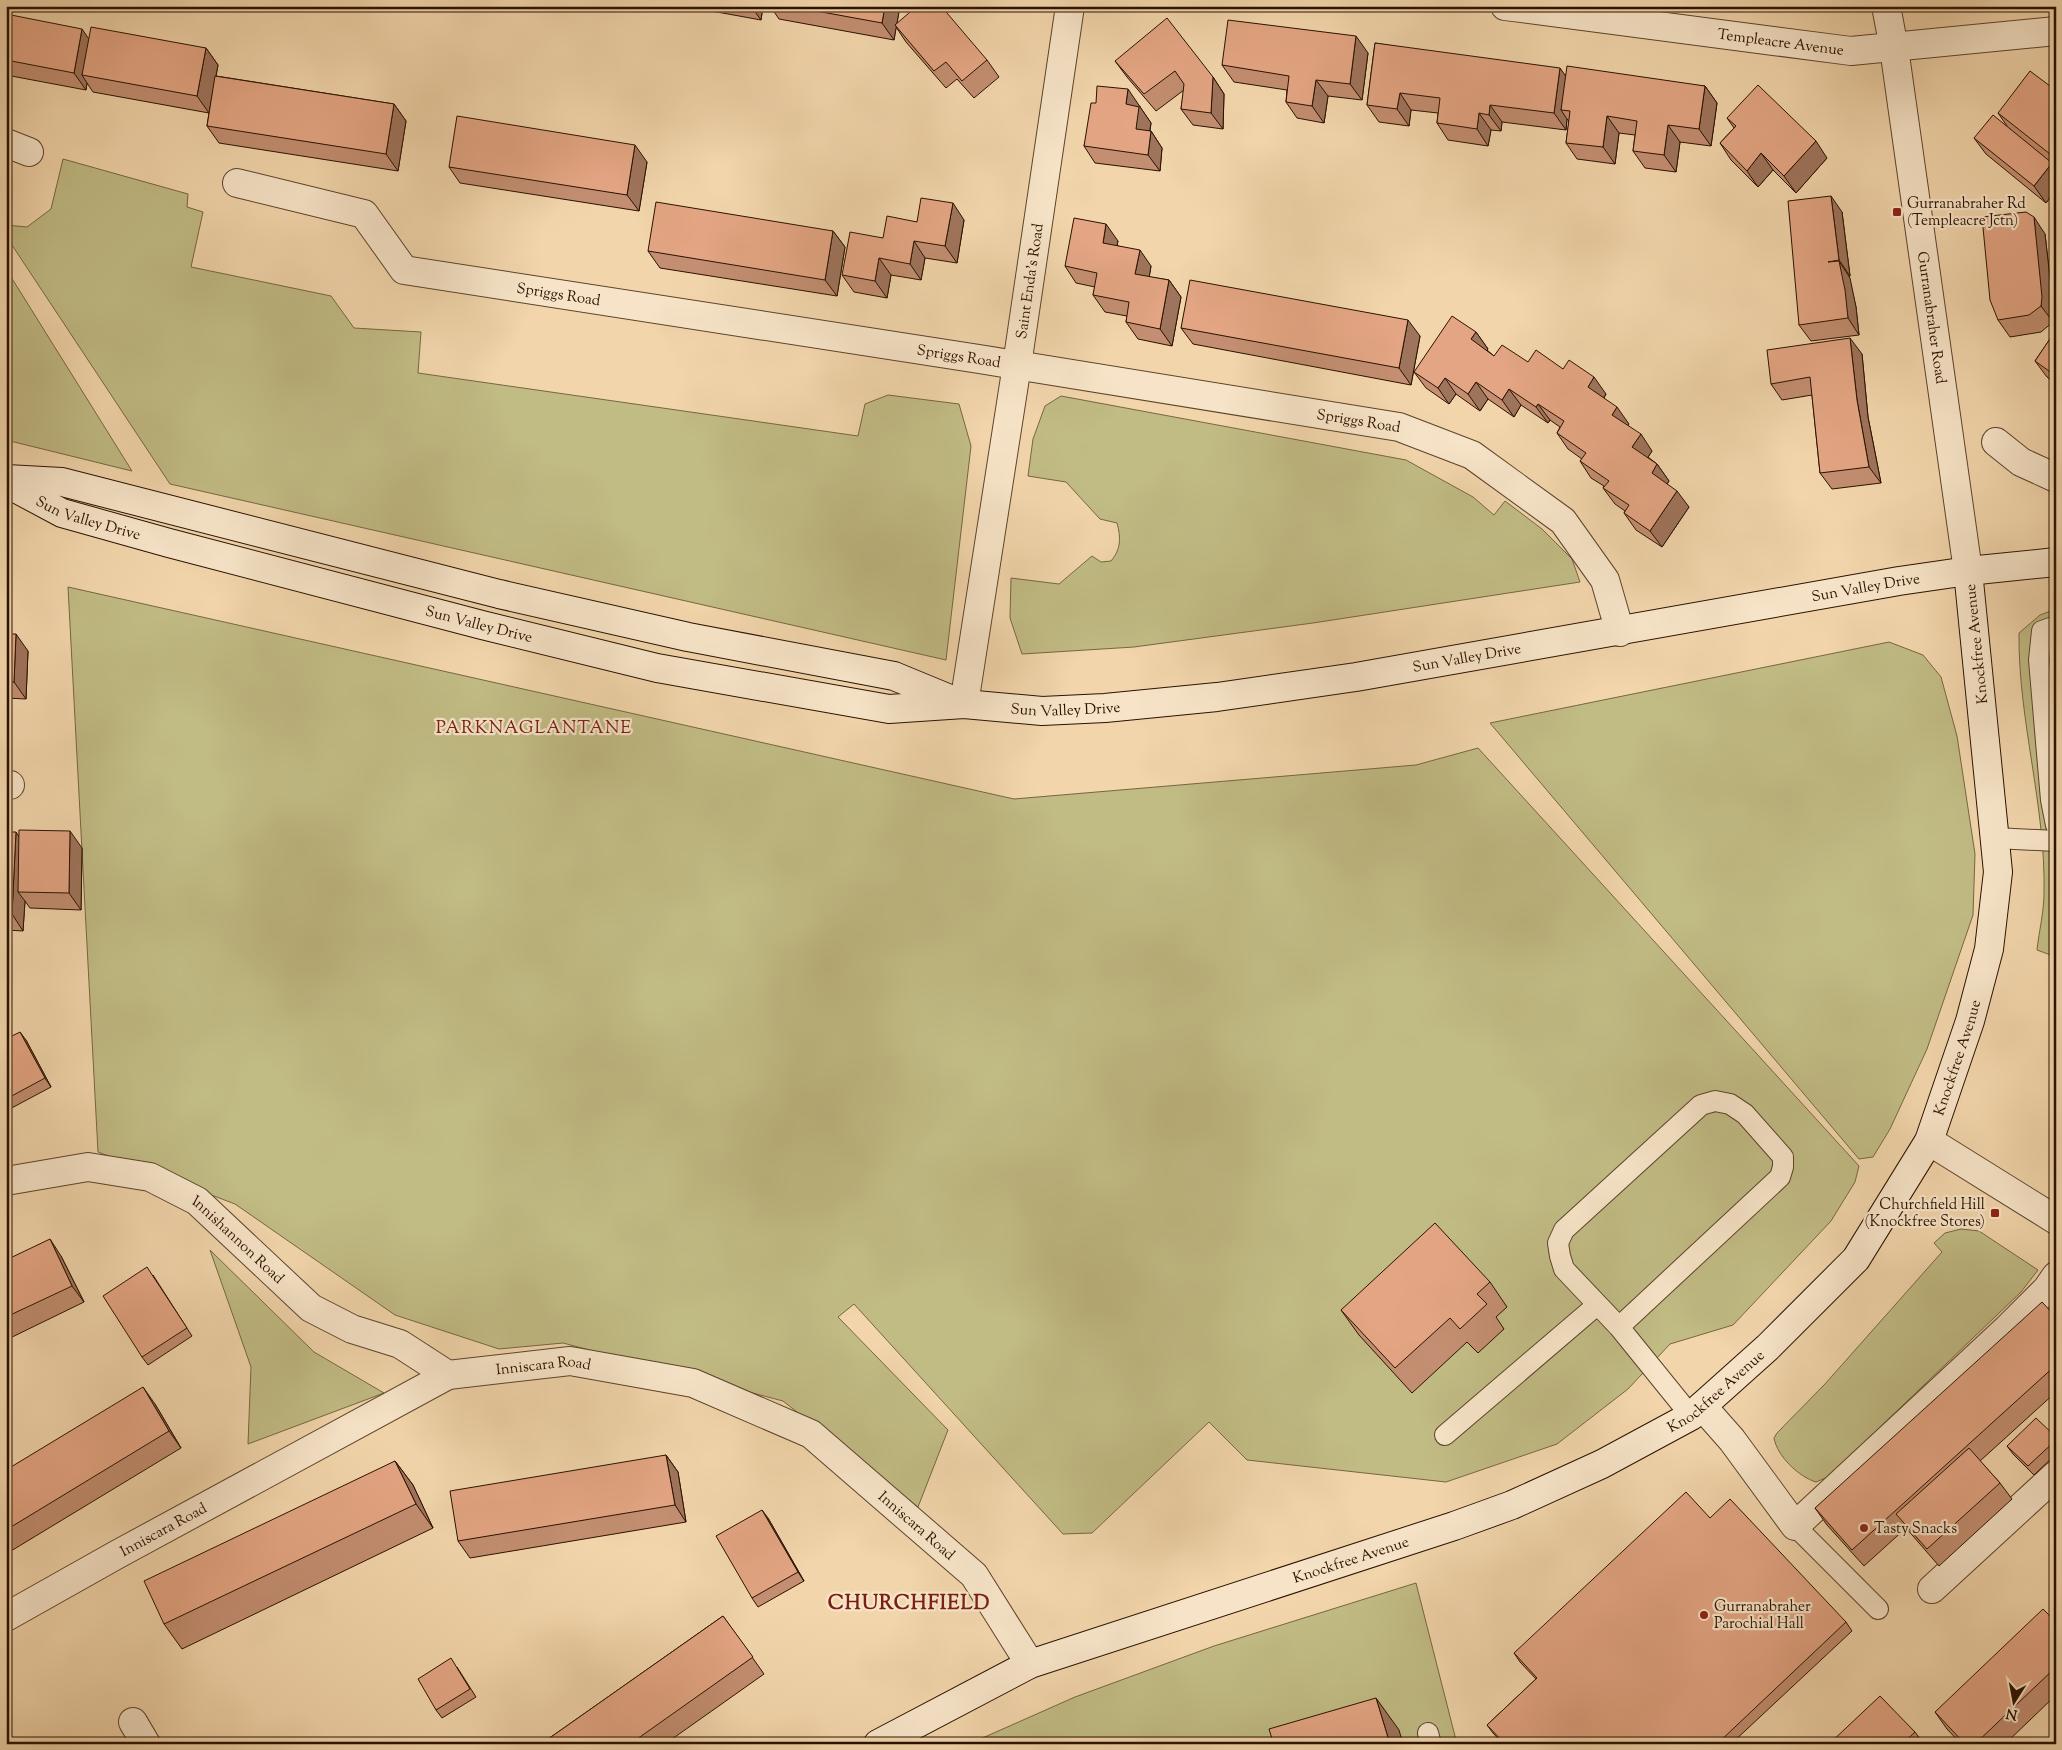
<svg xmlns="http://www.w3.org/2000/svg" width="2062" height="1750" font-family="'Sorts Mill Goudy',serif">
  <rect width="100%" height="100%" fill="#f2d5ab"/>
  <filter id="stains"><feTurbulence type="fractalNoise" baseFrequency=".004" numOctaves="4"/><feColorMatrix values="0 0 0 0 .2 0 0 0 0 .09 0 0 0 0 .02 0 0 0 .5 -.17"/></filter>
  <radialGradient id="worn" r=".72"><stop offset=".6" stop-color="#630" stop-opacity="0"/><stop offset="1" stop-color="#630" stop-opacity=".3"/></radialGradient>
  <g fill="#c1bb84" stroke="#766642">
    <path d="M63,159L188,194L187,207L203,212L191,267L331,296L354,328L421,332L418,373L858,436L865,404L888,395L959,404L971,446L946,660L170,484L6,236V225L27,227L51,209Z"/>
    <path d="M6,269L132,471L6,440Z"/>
    <path d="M1061,396L1406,460L1473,497L1494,515L1505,501L1542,529L1572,559L1580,582L1313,623L1134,647L1022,654L1010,618L1011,578L1059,584L1092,556L1101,562L1111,561C1121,549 1121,538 1117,523L1100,519L1066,482L1028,476L1033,439L1045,406Z"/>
    <path d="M68,587L1014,799L1416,765L1478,748L1859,1166L1855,1182L1831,1221L1733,1325L1670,1344L1628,1389L1557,1444L1446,1482L1247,1460L1209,1422L1092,1533L1063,1534L854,1304L838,1317L948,1430L918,1507L783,1401L563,1343L499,1349L395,1315L235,1204L98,1152Z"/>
    <path d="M2056,609V957L2037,950C2039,931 2044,912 2044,893C2046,806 2018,720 2019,633L2040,615Z"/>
    <path d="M1889,642L1923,655L1941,677L1957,736L1975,854L1973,915L1927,1049L1890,1129L1873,1157L1859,1159L1490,723Z"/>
    <path d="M1961,1229L1979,1231L2038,1270L2021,1292L1828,1477L1816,1482C1799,1477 1777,1456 1774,1438L1777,1433L1825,1384L1942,1252L1934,1243L1945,1233Z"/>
    <path d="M210,1250L314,1352L384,1393L248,1444L251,1367Z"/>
    <path d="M1416,1583L1457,1744H969L1075,1697L1214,1646Z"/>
  </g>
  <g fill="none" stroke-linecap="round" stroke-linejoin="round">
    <defs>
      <g id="lane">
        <path d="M2056,626L2042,631L2039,660L2051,800L2056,825"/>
        <path d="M1995,838L2056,841"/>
        <path d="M1619,1327L1780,1177L1783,1167V1157L1745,1114L1730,1104L1715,1101L1701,1105L1564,1230L1558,1243L1560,1256L1564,1269L1619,1327L1691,1416"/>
        <path d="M1445,1435L1597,1305"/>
        <path d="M1795,1526L1878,1609"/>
        <path d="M1428,1733L1431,1744"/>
      </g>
      <g id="street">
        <path id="s1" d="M1505,6L1851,51L2056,31"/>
        <path id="s2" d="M1886,6L1894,48L1968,571"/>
        <path d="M6,143L29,152"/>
        <path id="s3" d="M237,183L364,214L404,270L979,359L1399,427L1472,455L1563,521L1605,580L1620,632"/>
        <path d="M1996,442L2021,462L2056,478"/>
        <path id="s4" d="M964,704L1017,365L1070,6"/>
        <path d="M6,785H10"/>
        <path d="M1929,1141L2056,1220"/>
        <path id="s5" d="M6,1181L88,1167L150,1177L197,1201L311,1308L352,1329L400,1344L448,1375"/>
        <path d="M1702,1406L1732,1440L1795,1526L2007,1329L2047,1289L2056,1276"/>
        <path d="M1932,1589L2056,1475"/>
        <path id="s6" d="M6,1617L118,1554L448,1375L570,1361L693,1383L811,1434L974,1575L1030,1664"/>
        <path d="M133,1722L146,1744"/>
      </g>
      <g id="secondary">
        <path d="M6,479L62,482L499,594L688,637L894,676L957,702"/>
        <path id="s7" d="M6,483L62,513L169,543L482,625L657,668L889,709L964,704L1042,711L1105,708L1217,697L1356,677L1899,581L1968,571L2056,562"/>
        <path id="s8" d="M878,1744L1030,1664L1454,1526L1512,1505L1602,1464L1691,1416L1768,1347L1856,1259L1929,1141L1970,1021L1989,949L1998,872L1968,571"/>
      </g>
    </defs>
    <use href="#lane" stroke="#5c432b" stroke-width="22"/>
    <use href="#street" stroke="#5c432b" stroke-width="30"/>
    <use href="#secondary" stroke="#2a1200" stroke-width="30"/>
    <use href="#lane" stroke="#f7e4c8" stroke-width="20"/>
    <use href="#street" stroke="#f7e4c8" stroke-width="28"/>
    <use href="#secondary" stroke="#f7e4c8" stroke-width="28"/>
  </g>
  <g fill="#c38e71" stroke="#2a1200">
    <path d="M554,6H570V9Z"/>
    <path d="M684,6H763L761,20Z"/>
    <path d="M770,6H900L897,23L987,60L999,77L974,98L957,79L946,88L906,42L896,27L894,40L779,19Z"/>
    <path d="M6,14L89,39L206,48L218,65L216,76L394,104L406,121L398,171L219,143L207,126L209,113L93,92L87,83L86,90L6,75Z"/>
    <path d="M1375,43L1566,75L1705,86L1717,103L1711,146L1680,142L1676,172L1645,168L1633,151L1635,135L1619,133L1615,164L1577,159L1566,143L1569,121L1567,119L1566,130L1502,122L1501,131L1491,130L1488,146L1448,140L1437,123L1438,113L1411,110L1409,126L1379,122L1367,105Z"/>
    <path d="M1368,53L1362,100L1328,96L1324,123L1297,118L1286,102L1287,90L1234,82L1222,65Z"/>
    <path d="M1115,61L1213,77L1224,94L1223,129L1193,125L1181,109L1184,90L1156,111L1127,77Z"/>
    <path d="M2054,89L2056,92V166L2052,163L2056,168V190L2046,203L1986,154L1974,138L2007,126L1998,113Z"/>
    <path d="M1096,103L1140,106V107L1151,123L1150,131H1151L1162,148L1160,171L1095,163L1084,146Z"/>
    <path d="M1727,118L1827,158L1796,193L1773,170L1758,187L1731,160L1720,143L1734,128Z"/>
    <path d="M647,162L639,211L460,183L449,167Z"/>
    <path d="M1842,212L1850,276L1849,277L1856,307L1859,335L1811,341L1799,325Z"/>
    <path d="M964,220L957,263L925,258L921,280L891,275L887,298L854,292L842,275L917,222Z"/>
    <path d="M833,231L845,247L837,296L660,268L648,251Z"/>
    <path d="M2045,234L2054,313L2053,322L2041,332L2010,337L1998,320Z"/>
    <path d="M1118,241L1117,245L1151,266L1149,277L1169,280L1181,297L1172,346L1138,339L1126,322L1127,316L1105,312L1093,295L1095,287L1076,283L1065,266Z"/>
    <path d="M1181,328L1420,336L1411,385L1193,344Z"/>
    <path d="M2056,330V384L2047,377L2035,361Z"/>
    <path d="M1476,332L1488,349L1487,350L1494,356L1563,369L1606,394L1604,398L1629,424L1628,425L1652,451L1648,457L1657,464L1669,481L1667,484L1689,507L1662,547L1636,530L1624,513L1625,511L1615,504L1603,488L1604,486L1591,478L1580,461L1582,459L1568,449L1557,433L1560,427L1550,420L1548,423L1521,405L1514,417L1488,399L1480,411L1456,394L1449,404L1426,388L1414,372Z"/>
    <path d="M1862,354L1868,417L1881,483L1832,489L1820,473L1812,395L1782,400L1771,384Z"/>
    <path d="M6,634L28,651L26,699L6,698Z"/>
    <path d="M6,832L19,837L82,848L81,910L30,908L25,901L23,931L6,930Z"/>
    <path d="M6,1039L26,1040L51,1087L6,1111Z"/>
    <path d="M61,1256L84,1302L6,1340V1260Z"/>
    <path d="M153,1275L192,1336L148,1365L142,1357Z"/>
    <path d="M1490,1282L1507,1307L1496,1317L1504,1329L1478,1353L1467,1342L1412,1393L1359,1335L1341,1310Z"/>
    <path d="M2056,1317V1392L1980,1461L2000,1483L2012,1499L1939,1566L1906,1528L1864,1566L1827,1525L1815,1508Z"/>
    <path d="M155,1404L181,1448L6,1554V1470Z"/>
    <path d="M2056,1437V1454L2034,1475L2013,1454L2007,1446Z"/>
    <path d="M666,1455L678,1472L686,1522L470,1558L458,1541Z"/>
    <path d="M395,1461L413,1485L433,1528L182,1649L164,1624Z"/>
    <path d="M768,1518L804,1581L758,1607L752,1598Z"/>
    <path d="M1710,1518L1846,1622L1852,1631L1731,1744H1503L1493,1733L1487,1725L1536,1679L1520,1662L1514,1653Z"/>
    <path d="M723,1616L764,1674L665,1744H541Z"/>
    <path d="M2056,1622V1695L2005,1744H1961L1947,1729L1935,1712Z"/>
    <path d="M457,1667L476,1697L442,1718L436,1710Z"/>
    <path d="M1915,1732L1924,1744H1829Z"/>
  </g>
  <g fill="#9f745c" stroke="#2a1200">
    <path d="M751,6H763L761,20Z"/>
    <path d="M885,6H900L894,40L882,23Z"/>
    <path d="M82,29L93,45L82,75L87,83L86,90L74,73Z"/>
    <path d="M1356,36L1368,53L1362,100L1350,84Z"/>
    <path d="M206,48L218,65L209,113L197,96Z"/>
    <path d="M1560,68L1572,85L1561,110L1567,119L1566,130L1554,113Z"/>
    <path d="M1213,77L1224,94L1223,129L1211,113Z"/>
    <path d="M1316,80L1328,96L1324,123L1312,106Z"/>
    <path d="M1705,86L1717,103L1711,146L1699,129Z"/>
    <path d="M1128,89L1151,123L1147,146L1136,129L1126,104Z"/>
    <path d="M1400,93L1411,110L1409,126L1397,109Z"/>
    <path d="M394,104L406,121L398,171L386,154Z"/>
    <path d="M1490,105L1502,122L1501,131L1489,115Z"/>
    <path d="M1479,113L1491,130L1488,146L1477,129Z"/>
    <path d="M1607,116L1619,133L1615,164L1603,147Z"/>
    <path d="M1668,125L1680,142L1676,172L1664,155Z"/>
    <path d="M1151,131L1162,148L1160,171L1148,155Z"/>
    <path d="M1816,141L1827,158L1796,193L1784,176Z"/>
    <path d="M635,145L647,162L639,211L627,195Z"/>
    <path d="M2056,147V161L2050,154Z"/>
    <path d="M1761,153L1773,170L1758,187L1747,171Z"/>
    <path d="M2052,163L2056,168V190L2046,203L2034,186Z"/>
    <path d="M1831,196L1842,212L1850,276L1839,260Z"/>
    <path d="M953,203L964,220L957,263L945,246Z"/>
    <path d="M2034,217L2045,234L2054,313L2053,322L2041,306Z"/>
    <path d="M1106,224L1118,241L1114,259L1103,243Z"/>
    <path d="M833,231L845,247L837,296L825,280Z"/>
    <path d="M914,241L925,258L921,280L910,264Z"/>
    <path d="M1140,250L1151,266L1147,291L1135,274Z"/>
    <path d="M879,258L891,275L887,298L875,281Z"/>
    <path d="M1839,261L1850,278L1856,307L1859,335L1848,318Z"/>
    <path d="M1169,280L1181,297L1172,346L1160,329Z"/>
    <path d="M1408,320L1420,336L1411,385L1399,368Z"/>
    <path d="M1476,332L1488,349L1483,356L1471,339Z"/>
    <path d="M1850,338L1862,354L1868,417L1881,483L1869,467L1857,400Z"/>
    <path d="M1594,377L1606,394L1600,403L1588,387Z"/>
    <path d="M1445,378L1456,394L1449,404L1438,388Z"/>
    <path d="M1476,382L1488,399L1480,411L1468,394Z"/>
    <path d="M1509,389L1521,405L1514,417L1502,400Z"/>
    <path d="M1538,404L1550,420L1548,423L1536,407Z"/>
    <path d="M1617,407L1629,424L1624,431L1612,415Z"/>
    <path d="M1641,434L1652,451L1644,463L1632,447Z"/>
    <path d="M1657,464L1669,481L1663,490L1652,473Z"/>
    <path d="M1677,491L1689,507L1662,547L1650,531Z"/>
    <path d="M16,634L28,651L26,699L14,682Z"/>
    <path d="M70,831L82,848L81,910L69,893Z"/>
    <path d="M16,832L27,849L18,892L25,901L23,931L12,914Z"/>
    <path d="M20,1032L26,1040L51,1087L45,1078Z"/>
    <path d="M50,1239L61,1256L84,1302L72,1286Z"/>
    <path d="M143,1387L155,1404L181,1448L169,1431Z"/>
    <path d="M666,1455L678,1472L686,1522L675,1505Z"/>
    <path d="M395,1461L413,1485L433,1528L416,1504Z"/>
    <path d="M762,1510L768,1518L804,1581L798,1572Z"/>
    <path d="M1376,1698L1399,1730L1403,1744H1390Z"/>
  </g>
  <g fill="#e3a583" stroke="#2a1200">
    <path d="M789,6H885L882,23Z"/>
    <path d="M917,6H941L987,60L962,81L946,62L934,71L895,25Z"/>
    <path d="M6,14L82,29L74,73L6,60Z"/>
    <path d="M1167,18L1213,77L1211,113L1181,109L1184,84L1175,71L1144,94L1115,61Z"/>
    <path d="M1228,20L1356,36L1350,84L1316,80L1312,106L1286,102L1289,76L1222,65Z"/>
    <path d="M91,27L206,48L197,96L82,75Z"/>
    <path d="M1375,43L1560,68L1554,113L1490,105L1489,115L1479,113L1477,129L1437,123L1440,98L1400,93L1397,109L1367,105Z"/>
    <path d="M1567,66L1705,86L1699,129L1668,125L1664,155L1633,151L1637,121L1607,116L1603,147L1566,143L1570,111L1561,110Z"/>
    <path d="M2030,71L2054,89L2056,94V147L2050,154L1998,113Z"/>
    <path d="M215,76L394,104L386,154L207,126Z"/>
    <path d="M1758,85L1816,141L1784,176L1761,153L1747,171L1720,143L1736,126L1727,118Z"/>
    <path d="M1097,86L1128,89L1126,104L1139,107L1136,129L1151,131L1148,155L1084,146L1091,103H1096Z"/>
    <path d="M1993,115L2052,163L2034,186L1974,138Z"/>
    <path d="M457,116L635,145L627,195L449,167Z"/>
    <path d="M1831,196L1839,260L1828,262L1839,261L1845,290L1848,318L1799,325L1788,201Z"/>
    <path d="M921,198L953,203L945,246L914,241L910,264L879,258L875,281L842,275L850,232L883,238L887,216L917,222Z"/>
    <path d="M656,202L833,231L825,280L648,251Z"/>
    <path d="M2026,212L2034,217L2042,297L2041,306L2029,315L1998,320L1990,300L1982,217Z"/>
    <path d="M1074,218L1106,224L1103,243L1140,250L1135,274L1169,280L1160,329L1126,322L1129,302L1093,295L1097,273L1065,266Z"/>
    <path d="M1190,280L1408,320L1399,368L1181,328Z"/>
    <path d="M1452,316L1476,332L1471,339L1494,356L1502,345L1528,362L1536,350L1563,369L1569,360L1594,377L1588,387L1617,407L1612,415L1641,434L1632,447L1657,464L1652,473L1677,491L1650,531L1624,513L1629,505L1603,488L1609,481L1580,461L1586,453L1557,433L1564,421L1538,404L1536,407L1509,389L1502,400L1476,382L1468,394L1445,378L1438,388L1414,372Z"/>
    <path d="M2056,330V376L2035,361Z"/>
    <path d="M1850,338L1857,400L1869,467L1820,473L1810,377L1771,384L1767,350Z"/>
    <path d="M6,634H16L14,682H6Z"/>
    <path d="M19,830L70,831L69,893L18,892Z"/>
    <path d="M6,832H16L12,914H6Z"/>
    <path d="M20,1032L45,1078L6,1099V1039Z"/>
    <path d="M1435,1223L1490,1282L1477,1294L1487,1304L1460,1329L1450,1318L1395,1368L1341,1310Z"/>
    <path d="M50,1239L72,1286L6,1317V1260Z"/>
    <path d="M147,1267L187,1328L142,1357L103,1296Z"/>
    <path d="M2042,1302L2056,1317V1365L1852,1550L1815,1508Z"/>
    <path d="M143,1387L169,1431L6,1530V1470Z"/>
    <path d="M2036,1418L2056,1437V1440L2028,1466L2007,1446Z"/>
    <path d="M1969,1448L2000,1483L1927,1549L1896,1514Z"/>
    <path d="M666,1455L675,1505L458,1541L450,1491Z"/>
    <path d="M395,1461L416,1504L164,1624L144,1581Z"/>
    <path d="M1686,1492L1710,1518L1730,1499L1846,1622L1717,1744H1505L1487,1725L1537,1678L1514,1653Z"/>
    <path d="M762,1510L798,1572L752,1598L716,1536Z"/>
    <path d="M2043,1609L2056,1622V1667L1975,1744H1965L1935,1712Z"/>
    <path d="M723,1616L753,1657L630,1744H541Z"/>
    <path d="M451,1658L470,1689L436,1710L418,1679Z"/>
    <path d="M1880,1696L1915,1732L1902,1744H1829Z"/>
    <path d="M1376,1698L1390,1744H1267L1273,1742L1269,1729Z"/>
    <path d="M6,1732L13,1743L11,1744H6Z"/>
  </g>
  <g fill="#8f2418" stroke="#f7e4c8" stroke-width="2">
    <rect x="1892" y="207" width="10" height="10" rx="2.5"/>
    <rect x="1990" y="1208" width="10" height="10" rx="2.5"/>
    <circle cx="1864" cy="1528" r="5"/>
    <circle cx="1704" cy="1615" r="5"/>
  </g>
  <g text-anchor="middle" stroke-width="4.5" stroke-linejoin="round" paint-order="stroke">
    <g font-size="15" fill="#2a1200" stroke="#f7e4c8">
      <text dy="5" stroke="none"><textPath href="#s1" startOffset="278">Templeacre Avenue</textPath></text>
      <text dy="5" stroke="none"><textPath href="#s4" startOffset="428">Saint Enda's Road</textPath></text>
      <text dy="5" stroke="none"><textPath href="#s3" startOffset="356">Spriggs Road</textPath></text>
      <text dy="5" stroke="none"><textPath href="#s2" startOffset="315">Gurranabraher Road</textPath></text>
      <text dy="5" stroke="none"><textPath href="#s3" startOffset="761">Spriggs Road</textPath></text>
      <text dy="5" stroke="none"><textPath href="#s3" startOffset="1166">Spriggs Road</textPath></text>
      <text dy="5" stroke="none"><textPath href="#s7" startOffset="90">Sun Valley Drive</textPath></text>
      <text dy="5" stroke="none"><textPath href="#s7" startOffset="1901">Sun Valley Drive</textPath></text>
      <text dy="5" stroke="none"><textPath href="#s7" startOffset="495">Sun Valley Drive</textPath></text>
      <text transform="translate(1976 644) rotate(-96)" y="5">Knockfree Avenue</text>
      <text dy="5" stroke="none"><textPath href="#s7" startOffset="1496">Sun Valley Drive</textPath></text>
      <text dy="5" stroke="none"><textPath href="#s7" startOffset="1091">Sun Valley Drive</textPath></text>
      <text dy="5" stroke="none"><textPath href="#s8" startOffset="1334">Knockfree Avenue</textPath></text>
      <text dy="5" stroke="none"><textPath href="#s5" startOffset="255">Innishannon Road</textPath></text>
      <text dy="5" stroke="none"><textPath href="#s6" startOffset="600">Inniscara Road</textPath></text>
      <text dy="5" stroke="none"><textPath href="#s8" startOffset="914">Knockfree Avenue</textPath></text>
      <text dy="5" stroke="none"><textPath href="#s6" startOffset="1020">Inniscara Road</textPath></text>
      <text dy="5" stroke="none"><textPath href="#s6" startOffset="180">Inniscara Road</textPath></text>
      <text dy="5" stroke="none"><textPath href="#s8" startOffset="509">Knockfree Avenue</textPath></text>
    </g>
    <g font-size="15" fill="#2a1200" stroke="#f7e4c8" text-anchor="start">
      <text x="1907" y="208">Gurranabraher Rd<tspan x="1907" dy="17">(Templeacre Jctn)</tspan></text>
      <text x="1985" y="1209" text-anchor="end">Churchfield Hill<tspan x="1985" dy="17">(Knockfree Stores)</tspan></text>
      <text x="1874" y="1533">Tasty Snacks</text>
      <text x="1714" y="1611">Gurranabraher<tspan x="1714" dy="17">Parochial Hall</tspan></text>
    </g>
    <g font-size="18" letter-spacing="1" fill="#7a1f14" stroke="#f7e4c8">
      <text x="534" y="733">PARKNAGLANTANE</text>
    </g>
    <g font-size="20" font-weight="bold" letter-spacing="1" fill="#7a1f14" stroke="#f7e4c8">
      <text x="909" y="1609">CHURCHFIELD</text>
    </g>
  </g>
  <rect width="2062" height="1750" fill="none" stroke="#f2d5ab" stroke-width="25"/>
  <rect x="8" y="8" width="2047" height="1735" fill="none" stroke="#2a1200" stroke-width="2.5"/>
  <rect x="12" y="12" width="2037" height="1725" fill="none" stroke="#2a1200"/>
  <g transform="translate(2014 1702) rotate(191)" stroke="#f7e4c8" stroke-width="4" paint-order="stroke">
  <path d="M0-4L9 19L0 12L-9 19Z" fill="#2a1200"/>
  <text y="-8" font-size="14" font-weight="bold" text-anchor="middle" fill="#2a1200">N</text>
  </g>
  <rect width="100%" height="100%" filter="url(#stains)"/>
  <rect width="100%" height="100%" fill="url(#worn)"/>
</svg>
